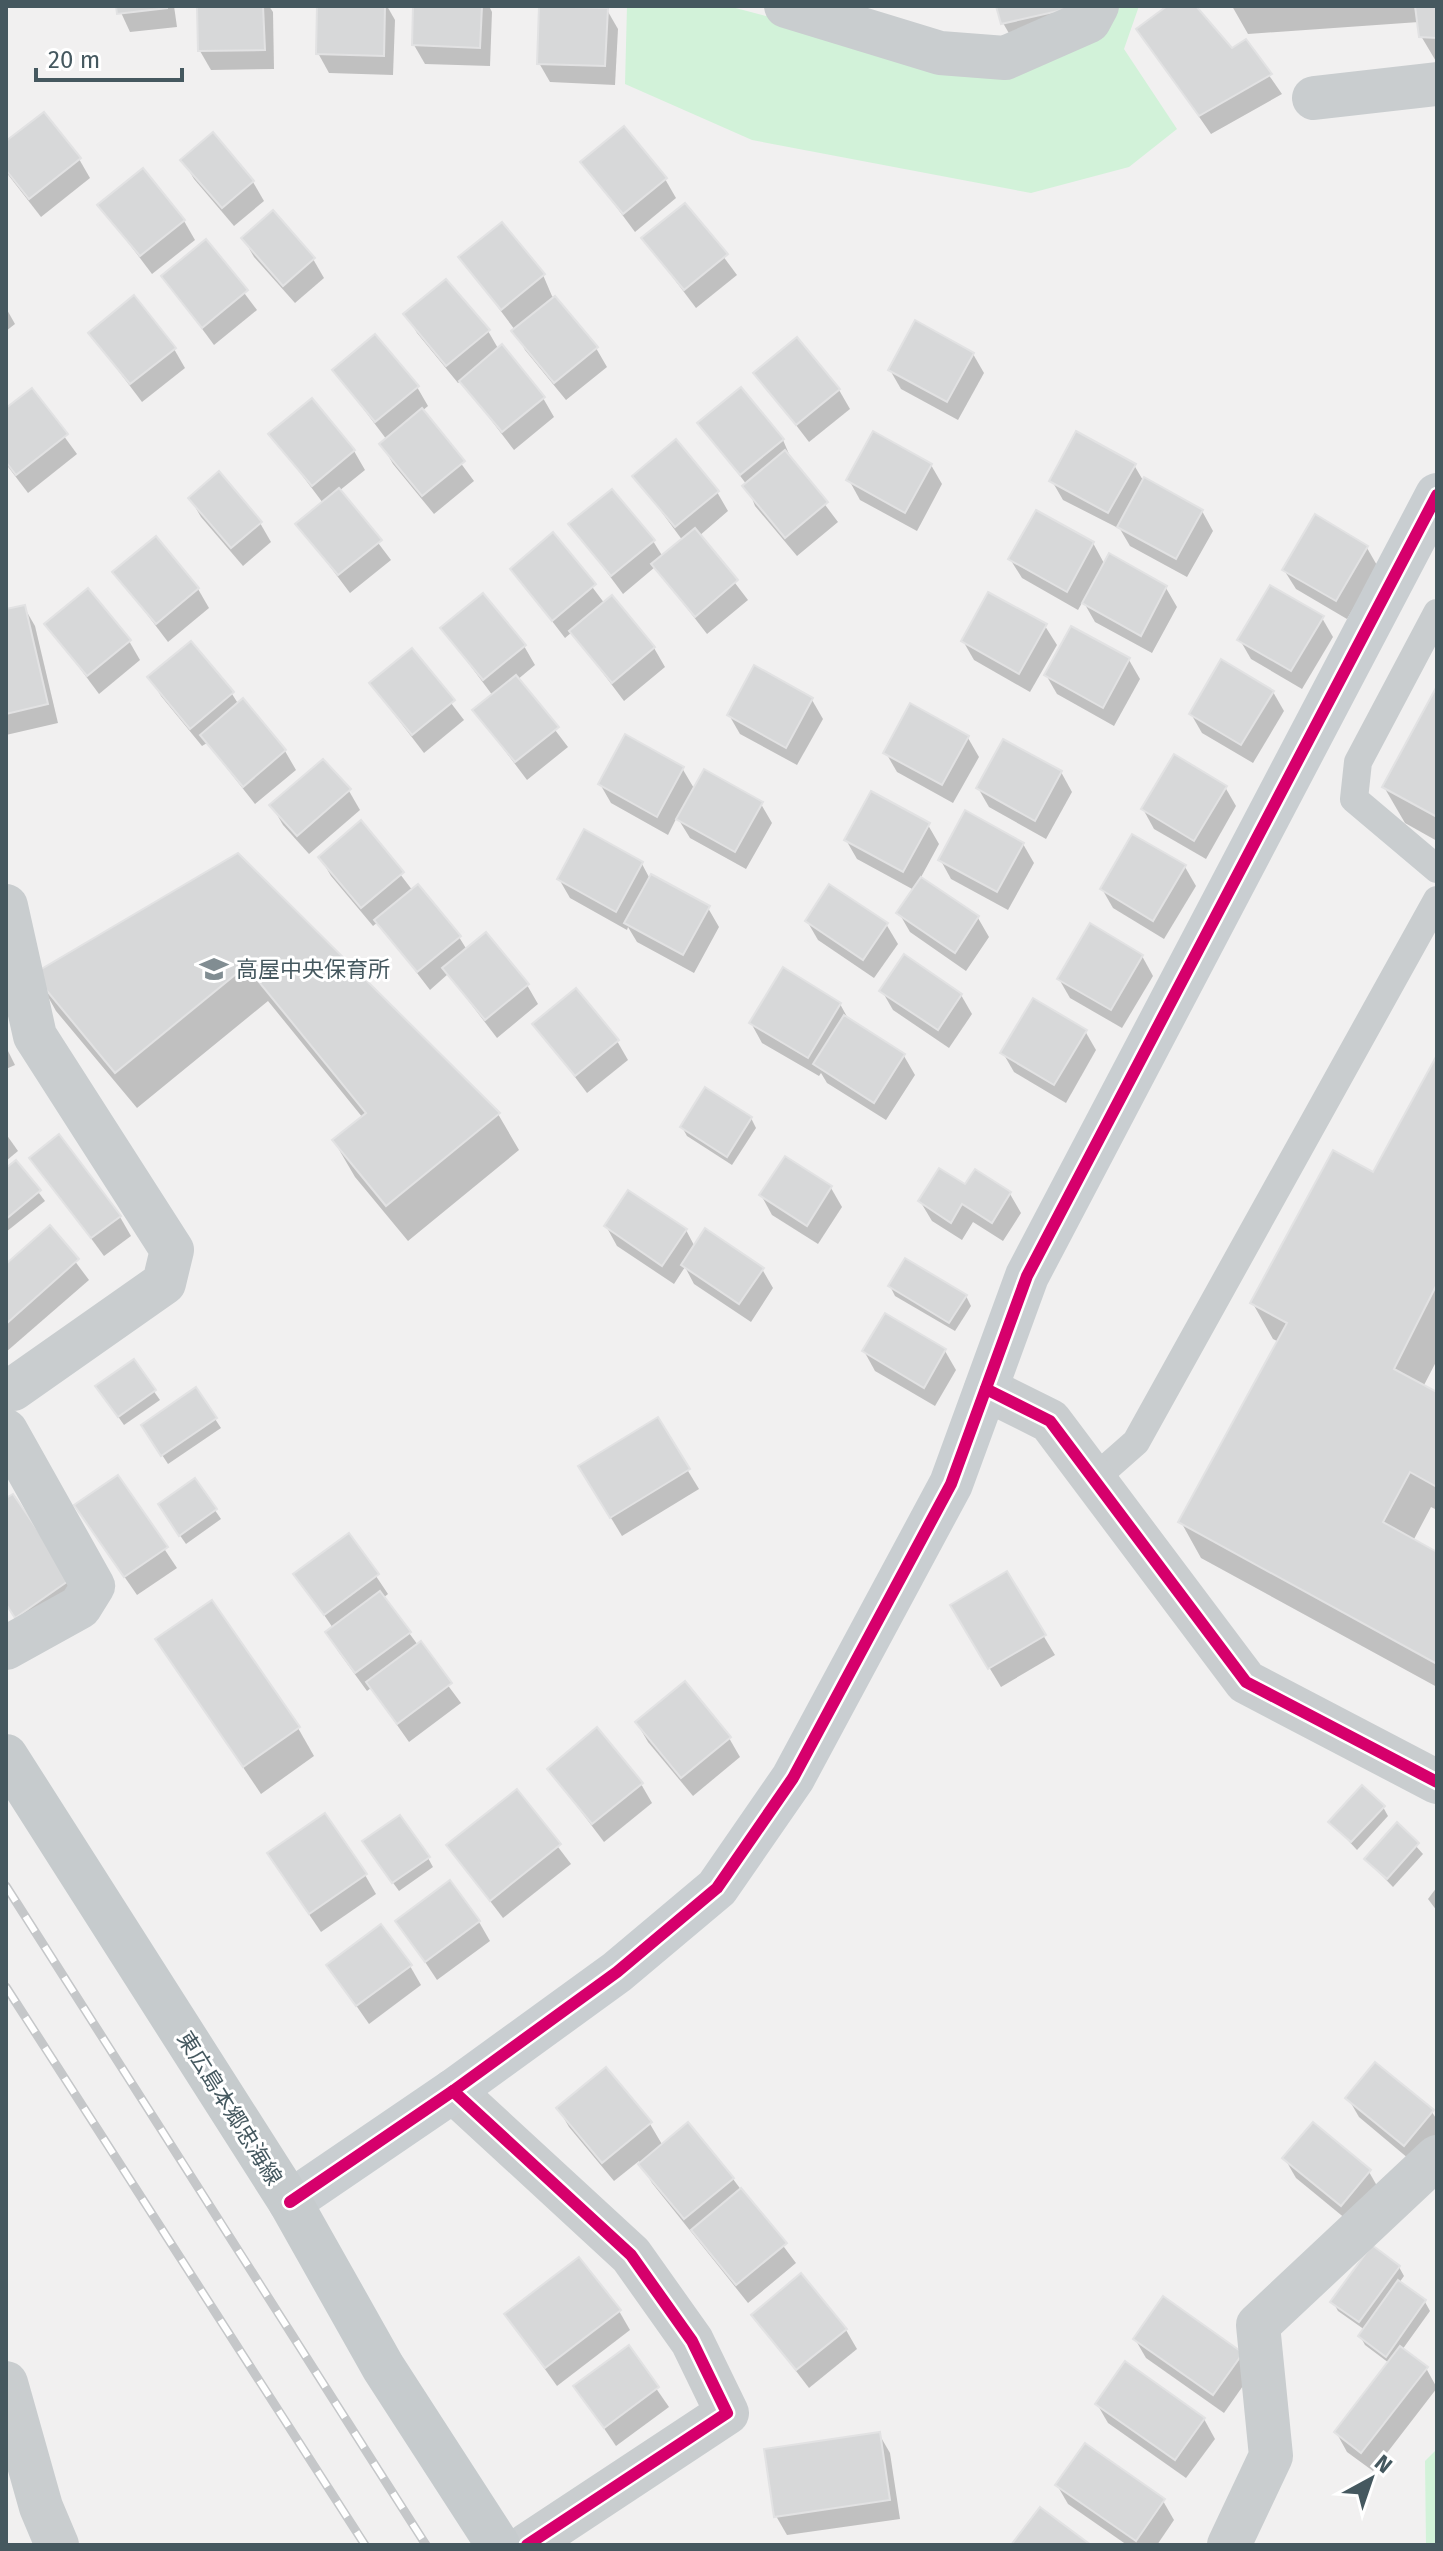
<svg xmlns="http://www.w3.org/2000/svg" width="1443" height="2551" font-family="'Fira Sans','Noto Sans JP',sans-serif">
  <rect width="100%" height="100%" fill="#f1f0f0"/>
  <g fill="#d2f2d9">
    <path d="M627,6H728L996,76L1106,6H1139L1124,49L1177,129L1129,167L1031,193L752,140L625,84Z"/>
    <path d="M1437,2449V2545H1426L1425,2461Z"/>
  </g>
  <g fill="#0003">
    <path d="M118,6H174L177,27L130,32Z"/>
    <path d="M199,6H269L273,12L274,69L211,70L200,51Z"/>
    <path d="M319,6H387L395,20L393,75L329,73L318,53Z"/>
    <path d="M415,6H489L492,12L490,66L425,64L414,45Z"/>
    <path d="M999,6H1071L1014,42L1003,23Z"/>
    <path d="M1170,6H1193L1232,51L1245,41L1282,94L1211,134L1138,29Z"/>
    <path d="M1232,6H1437V63L1421,36L1419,22L1248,34Z"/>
    <path d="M607,10L618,29L615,85L550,82L539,63Z"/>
    <path d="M6,144L79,159L90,178L41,217L6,172Z"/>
    <path d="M183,160L253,182L264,201L234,226L194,179Z"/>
    <path d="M583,162L665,179L676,198L635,232Z"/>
    <path d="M100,205L184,221L195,240L152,274Z"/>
    <path d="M685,205L737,275L696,308L644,239Z"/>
    <path d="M243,238L313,259L324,278L295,303L254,257Z"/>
    <path d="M206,242L257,310L214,345L163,276Z"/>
    <path d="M461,258L543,275L552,296L596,348L607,367L566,400L525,350L515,330Z"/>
    <path d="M6,308L15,324L6,331Z"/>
    <path d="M406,314L488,331L499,350L543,398L554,417L514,450L461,381L458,383L417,333Z"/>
    <path d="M90,333L174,349L185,368L142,402Z"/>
    <path d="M973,354L984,373L958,420L901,389L890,370Z"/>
    <path d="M334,370L417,387L428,406L422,411L474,481L434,514L393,464L382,445L387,440Z"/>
    <path d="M756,373L839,390L850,409L809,442Z"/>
    <path d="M31,391L77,454L28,493L6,464V410Z"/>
    <path d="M700,423L783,440L792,461L838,522L797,556L755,506L747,485Z"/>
    <path d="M271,434L354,451L365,470L339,491L391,560L350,593L298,524L323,503Z"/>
    <path d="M931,465L942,484L917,531L860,500L849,480Z"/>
    <path d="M1134,465L1144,482L1202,511L1213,531L1187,577L1130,546L1120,529L1063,500L1052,481Z"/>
    <path d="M635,476L717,492L728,511L699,536L748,600L707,634L655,567L623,594L571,524L653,541L663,557L683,541Z"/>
    <path d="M190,498L260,523L271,542L243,566L201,517Z"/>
    <path d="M553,535L605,604L654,648L665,667L624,701L572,632L565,638L512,569Z"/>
    <path d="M1093,543L1105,565L1166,588L1177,607L1152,653L1095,622L1083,601L1078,610L1022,578L1010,559Z"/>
    <path d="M1367,548L1378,567L1347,619L1296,589L1284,570Z"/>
    <path d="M115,572L198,589L209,608L168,642Z"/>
    <path d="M24,607L35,626L58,723L6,735V611Z"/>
    <path d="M1322,618L1333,637L1302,689L1251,659L1240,640Z"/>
    <path d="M47,624L129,641L140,660L99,694Z"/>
    <path d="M1045,626L1057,645L1030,692L974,660L963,641Z"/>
    <path d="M443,629L524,646L535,665L517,680L568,747L527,780L475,711L493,696Z"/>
    <path d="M411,651L464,720L424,753L371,684Z"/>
    <path d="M1129,660L1140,679L1114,726L1057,694L1046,675Z"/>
    <path d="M150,677L232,694L239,705L243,701L285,751L296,770L255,804L207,743L202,746L161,696Z"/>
    <path d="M1437,690V841L1405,823L1384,787Z"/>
    <path d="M1273,692L1284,711L1253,763L1202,733L1191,714Z"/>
    <path d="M812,700L823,719L797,765L740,734L729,715Z"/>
    <path d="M968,738L979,757L953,803L897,772L886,753Z"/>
    <path d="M682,768L695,790L761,804L772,823L746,869L690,838L677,817L668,835L611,803L600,784Z"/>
    <path d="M1061,772L1072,792L1046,839L989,807L978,788Z"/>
    <path d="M1225,787L1236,806L1206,859L1154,829L1143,809Z"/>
    <path d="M349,791L360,810L309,854L283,825L272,806Z"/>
    <path d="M361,823L413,891L459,937L467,950L527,985L538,1004L497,1038L448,974L430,990L378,922L373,926L331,876L320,857Z"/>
    <path d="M928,825L939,844L920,879L978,918L989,937L966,971L910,932L899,913L914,890L857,859L846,840Z"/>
    <path d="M1023,844L1034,863L1008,910L951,879L940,859Z"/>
    <path d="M238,855L498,1114L519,1150L408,1241L355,1177L334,1141L363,1118L268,1001L137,1108L56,1011L36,975Z"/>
    <path d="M642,864L650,879L708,908L719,927L694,973L637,942L628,927L627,930L570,898L559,879Z"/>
    <path d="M1185,867L1196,886L1164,939L1113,908L1102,889Z"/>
    <path d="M807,921L886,924L898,944L874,978L818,940Z"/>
    <path d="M1142,956L1153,976L1122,1028L1070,998L1059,979Z"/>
    <path d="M882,991L961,995L972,1014L949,1048L893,1010Z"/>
    <path d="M840,1004L850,1022L904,1056L915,1075L886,1120L827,1083L821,1073L819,1076L762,1043L751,1023Z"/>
    <path d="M535,1024L617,1041L628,1060L587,1093Z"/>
    <path d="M1085,1031L1096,1050L1066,1103L1014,1072L1003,1053Z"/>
    <path d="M6,1047L15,1065L6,1069Z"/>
    <path d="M1437,1059V1360L1423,1387L1437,1394V1510L1431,1507L1413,1541L1437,1554V1687L1201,1558L1181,1522L1279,1342L1273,1339L1252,1302L1373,1174Z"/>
    <path d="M751,1118L756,1128L732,1165L687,1136L682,1127Z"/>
    <path d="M6,1134L18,1151L6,1161Z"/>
    <path d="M32,1158L120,1217L131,1236L104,1256Z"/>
    <path d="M16,1163L45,1201L6,1232V1171Z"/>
    <path d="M966,1187L1010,1194L1021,1213L1003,1241L973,1222L962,1240L932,1221L920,1201Z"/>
    <path d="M831,1188L842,1207L818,1244L772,1215L761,1195Z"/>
    <path d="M606,1226L686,1230L695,1247L762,1269L773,1288L751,1322L694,1284L685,1267L674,1284L617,1246Z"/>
    <path d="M50,1228L89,1280L6,1352V1267Z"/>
    <path d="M890,1286L966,1296L971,1306L955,1331L895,1296Z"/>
    <path d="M864,1351H945L956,1370L935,1406L875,1371Z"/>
    <path d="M133,1362L160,1400L124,1425L103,1395Z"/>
    <path d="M196,1390L221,1428L168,1464L149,1435Z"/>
    <path d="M657,1420L699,1489L622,1536L591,1485Z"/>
    <path d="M117,1478L177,1568L137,1595L88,1524Z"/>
    <path d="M194,1480L221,1519L186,1544L165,1514Z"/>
    <path d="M6,1501L80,1599L28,1636L6,1604Z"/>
    <path d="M349,1536L388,1594L383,1598L461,1703L409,1742L371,1688L367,1691L338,1651L327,1632L333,1628L296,1574Z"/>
    <path d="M1006,1574L1055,1655L1001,1687L952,1606Z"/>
    <path d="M157,1639L298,1728L314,1756L261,1794Z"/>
    <path d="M637,1723L729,1738L740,1757L693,1796L648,1742Z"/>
    <path d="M549,1769L641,1784L652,1803L604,1842Z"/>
    <path d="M516,1792L571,1864L503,1918L448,1846Z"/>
    <path d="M1383,1807L1388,1816L1357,1850L1331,1822Z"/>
    <path d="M1397,1825L1423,1854L1393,1887L1366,1859Z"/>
    <path d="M370,1851L428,1858L433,1867L399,1891Z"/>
    <path d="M281,1873L365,1875L376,1894L321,1932Z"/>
    <path d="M1437,1887V1911L1428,1899Z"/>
    <path d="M398,1921L479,1922L490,1941L437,1980Z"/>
    <path d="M328,1965L410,1966L421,1985L369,2024Z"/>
    <path d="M1348,2098L1432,2112L1437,2120V2138L1415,2164L1359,2117Z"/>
    <path d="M558,2108L650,2124L663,2146L733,2179L796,2263L748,2303L652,2183L639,2161L614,2181L569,2127Z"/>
    <path d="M1285,2159L1369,2172L1380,2191L1352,2224L1296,2178Z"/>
    <path d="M1399,2267L1404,2276L1399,2283L1425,2302L1430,2311L1402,2350L1426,2368L1437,2388L1373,2471L1347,2452L1336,2432L1389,2363L1365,2345L1360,2336L1365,2330L1338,2311L1333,2302Z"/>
    <path d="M619,2311L630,2330L557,2386L506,2315Z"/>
    <path d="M754,2316L846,2330L857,2349L809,2388Z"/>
    <path d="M1135,2339L1241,2354L1252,2373L1224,2413L1146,2358Z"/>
    <path d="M628,2348L669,2407L616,2446L576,2387Z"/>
    <path d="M1097,2404L1204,2419L1215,2439L1186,2478L1108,2423Z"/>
    <path d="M879,2434L890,2453L900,2519L787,2535L776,2516Z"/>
    <path d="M1057,2485L1163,2501L1174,2520L1157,2545H1127L1068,2504Z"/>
  </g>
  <g fill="#d7d8d9" stroke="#e2e2e3" stroke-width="2">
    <path d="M116,6H167V8L117,14Z"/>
    <path d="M197,6H263L265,50L198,51Z"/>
    <path d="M317,6H385L384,56L316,54Z"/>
    <path d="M413,6H482L480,48L412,45Z"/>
    <path d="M539,6L608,8L605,66L537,64Z"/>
    <path d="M996,6H1066L1067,9L1001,24Z"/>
    <path d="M1167,6H1196L1232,48L1246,39L1272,74L1199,116L1136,29Z"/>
    <path d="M1415,6H1437V38L1419,37Z"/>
    <path d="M44,112L81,158L29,199L6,170V141Z"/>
    <path d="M624,126L667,178L623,214L580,162Z"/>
    <path d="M213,132L254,181L222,208L180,160Z"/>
    <path d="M143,168L185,220L140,256L97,205Z"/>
    <path d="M685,203L728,254L684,290L641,238Z"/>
    <path d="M273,210L315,258L283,286L241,238Z"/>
    <path d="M502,222L545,274L501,310L458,257Z"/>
    <path d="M206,239L248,290L202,328L161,276Z"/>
    <path d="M446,279L490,330L446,366L403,314Z"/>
    <path d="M134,295L176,348L130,384L88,333Z"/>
    <path d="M555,296L598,347L554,383L511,331Z"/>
    <path d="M915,320L974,353L947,402L888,370Z"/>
    <path d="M375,334L419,386L375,422L332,370Z"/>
    <path d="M797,337L840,389L796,425L753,373Z"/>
    <path d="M502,344L545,397L502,432L459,381Z"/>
    <path d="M741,387L784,439L740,475L697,423Z"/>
    <path d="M32,388L68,434L16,475L6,462V408Z"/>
    <path d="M312,398L355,450L312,486L268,434Z"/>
    <path d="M422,408L465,461L422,496L379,444Z"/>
    <path d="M873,431L932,464L905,513L846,480Z"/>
    <path d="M1076,431L1136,464L1108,513L1049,481Z"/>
    <path d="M676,439L719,491L675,527L632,476Z"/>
    <path d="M785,450L828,502L785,538L742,486Z"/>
    <path d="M219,471L262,522L231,548L188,498Z"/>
    <path d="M1144,477L1203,510L1176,559L1117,527Z"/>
    <path d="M339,488L382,540L338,575L295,524Z"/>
    <path d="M612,489L655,540L611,576L568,524Z"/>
    <path d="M1036,510L1094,542L1067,592L1008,559Z"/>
    <path d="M1315,514L1368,546L1336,601L1282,570Z"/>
    <path d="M695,528L738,580L695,617L651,564Z"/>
    <path d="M553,532L596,584L552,621L510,569Z"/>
    <path d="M156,536L199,588L156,624L112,572Z"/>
    <path d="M1109,553L1167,586L1141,636L1082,603Z"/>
    <path d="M1270,585L1324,616L1291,671L1237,640Z"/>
    <path d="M88,588L131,640L87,676L44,624Z"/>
    <path d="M988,592L1047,624L1019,674L961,641Z"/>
    <path d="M483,593L526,645L483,680L440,628Z"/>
    <path d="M612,595L655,647L612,683L569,631Z"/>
    <path d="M25,605L48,704L6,714V609Z"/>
    <path d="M1071,626L1130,658L1103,708L1044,675Z"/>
    <path d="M191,641L234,692L190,729L147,677Z"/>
    <path d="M412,648L455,700L412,735L369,683Z"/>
    <path d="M1221,659L1274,691L1241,745L1189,714Z"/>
    <path d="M754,665L813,698L786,748L727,715Z"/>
    <path d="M516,675L559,727L515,762L472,710Z"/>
    <path d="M1437,686V817L1382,787Z"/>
    <path d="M243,698L286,750L243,787L200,735Z"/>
    <path d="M910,703L969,736L942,785L883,753Z"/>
    <path d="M625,734L684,767L657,817L598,784Z"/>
    <path d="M1003,739L1062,771L1035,821L976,788Z"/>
    <path d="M1174,754L1227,786L1194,841L1141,809Z"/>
    <path d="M323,759L351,789L297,836L269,805Z"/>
    <path d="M704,769L763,802L735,852L676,819Z"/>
    <path d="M871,791L930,823L903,872L844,840Z"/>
    <path d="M965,810L1024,843L997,892L938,860Z"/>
    <path d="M361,820L404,872L361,908L318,857Z"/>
    <path d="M584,829L643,862L616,912L557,879Z"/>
    <path d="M1132,834L1186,865L1153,921L1100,889Z"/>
    <path d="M238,853L500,1113L386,1206L332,1140L366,1113L246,966L115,1073L33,974Z"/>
    <path d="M651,874L710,906L683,955L624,923Z"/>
    <path d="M921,877L979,916L955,953L896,913Z"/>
    <path d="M418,884L461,936L417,972L374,920Z"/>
    <path d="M829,884L888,923L863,960L805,921Z"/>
    <path d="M1090,923L1143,955L1111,1010L1057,979Z"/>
    <path d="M486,932L529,984L485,1020L442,968Z"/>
    <path d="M904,954L962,994L938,1030L879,991Z"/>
    <path d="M783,967L841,1003L808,1058L749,1023Z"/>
    <path d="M576,988L619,1040L575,1076L532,1024Z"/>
    <path d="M1033,998L1087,1030L1054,1085L1000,1053Z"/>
    <path d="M844,1015L905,1054L874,1103L813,1064Z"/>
    <path d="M1437,1055V1284L1394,1369L1437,1392V1487L1410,1472L1383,1522L1437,1552V1664L1178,1522L1287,1323L1250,1303L1333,1150L1373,1172Z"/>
    <path d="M705,1087L752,1117L727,1157L680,1127Z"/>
    <path d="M59,1134L121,1216L91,1238L29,1158Z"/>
    <path d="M785,1156L832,1186L807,1226L759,1195Z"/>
    <path d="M16,1160L41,1190L6,1219V1168Z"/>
    <path d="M939,1168L965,1184L975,1169L1011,1192L992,1223L962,1204L951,1223L918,1201Z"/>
    <path d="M628,1190L687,1229L662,1266L604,1226Z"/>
    <path d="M50,1225L79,1259L6,1324V1264Z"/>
    <path d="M705,1228L764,1268L739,1304L681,1265Z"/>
    <path d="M905,1258L967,1295L949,1323L888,1286Z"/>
    <path d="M885,1313L946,1349L924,1388L862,1351Z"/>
    <path d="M134,1359L156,1390L118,1417L95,1386Z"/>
    <path d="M196,1387L217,1418L161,1456L141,1425Z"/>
    <path d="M658,1417L690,1469L610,1518L578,1466Z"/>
    <path d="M118,1475L168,1547L124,1577L74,1505Z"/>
    <path d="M195,1478L217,1509L179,1536L158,1504Z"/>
    <path d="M13,1494L71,1579L15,1618L6,1604V1498Z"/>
    <path d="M349,1533L379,1574L324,1615L293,1574Z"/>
    <path d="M1007,1571L1046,1635L988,1669L950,1605Z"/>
    <path d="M380,1591L411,1632L355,1673L325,1632Z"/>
    <path d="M212,1600L300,1727L243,1767L155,1639Z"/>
    <path d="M421,1641L452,1683L397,1724L366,1682Z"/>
    <path d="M685,1681L731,1737L681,1778L635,1722Z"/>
    <path d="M597,1727L643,1783L592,1824L547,1769Z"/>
    <path d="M1362,1785L1385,1806L1351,1842L1328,1822Z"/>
    <path d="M517,1789L561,1844L490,1901L446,1845Z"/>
    <path d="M325,1813L367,1874L309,1914L267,1853Z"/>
    <path d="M400,1815L430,1857L392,1883L362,1841Z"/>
    <path d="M1397,1822L1419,1843L1387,1879L1364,1859Z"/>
    <path d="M450,1880L480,1921L425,1962L395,1921Z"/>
    <path d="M381,1924L412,1965L356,2006L326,1965Z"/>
    <path d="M1375,2062L1434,2110L1404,2146L1345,2098Z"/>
    <path d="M606,2067L652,2122L602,2163L556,2108Z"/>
    <path d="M688,2122L734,2178L684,2219L638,2164Z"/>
    <path d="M1313,2122L1371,2170L1341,2206L1282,2158Z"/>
    <path d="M741,2188L787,2243L736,2285L691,2230Z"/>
    <path d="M1372,2245L1400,2266L1359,2322L1330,2302Z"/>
    <path d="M579,2257L621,2310L545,2368L504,2314Z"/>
    <path d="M801,2273L847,2329L796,2370L751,2315Z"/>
    <path d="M1398,2280L1426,2300L1386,2357L1358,2336Z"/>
    <path d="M1163,2296L1243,2353L1213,2395L1133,2339Z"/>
    <path d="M629,2345L659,2387L604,2428L573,2386Z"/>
    <path d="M1400,2346L1428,2367L1361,2453L1334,2432Z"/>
    <path d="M1125,2361L1205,2418L1175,2460L1095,2404Z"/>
    <path d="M880,2432L890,2500L774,2517L764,2449Z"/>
    <path d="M1085,2443L1165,2499L1136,2541L1055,2485Z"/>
    <path d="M1040,2507L1091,2545H1011Z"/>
  </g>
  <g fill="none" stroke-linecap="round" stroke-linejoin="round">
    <g stroke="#c9cdcf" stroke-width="28">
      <path d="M1437,613L1358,762L1354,799L1437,869"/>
      <path d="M1094,1479L1136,1442L1437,900"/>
    </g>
    <g stroke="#c9cdcf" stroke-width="44">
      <path d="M786,6L940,53L1005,58L1089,21L1097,6"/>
      <path d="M1314,98L1437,84"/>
      <path d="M6,906L35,1036L172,1250L164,1283L13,1389L6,1388"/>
      <path d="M986,1389L1050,1421L1246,1682L1437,1782"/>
      <path d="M6,1431L93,1586L80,1607L6,1648"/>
      <path d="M453,2091L631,2255L692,2341L727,2413L527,2545"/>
      <path d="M6,2383L41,2507L57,2545"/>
      <path d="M1229,2545L1271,2456L1258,2325L1437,2157"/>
    </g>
    <path stroke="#c9ced1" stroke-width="44" d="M290,2202L453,2091L617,1972L717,1888L793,1778L951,1484L1027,1276L1437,495"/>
    <path stroke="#c6cbcd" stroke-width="44" d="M6,1756L290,2202L383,2367L498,2545"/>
    <defs>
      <g id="rail">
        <path d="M6,1886L426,2545"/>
        <path d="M6,1987L365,2545"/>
      </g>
    </defs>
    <use href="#rail" stroke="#c5c7c9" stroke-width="9"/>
    <use href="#rail" stroke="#fff" stroke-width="6" stroke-dasharray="18" stroke-linecap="butt"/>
    <defs>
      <g id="cycleway">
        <path d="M986,1389L1050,1421L1246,1682L1437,1782"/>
        <path d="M453,2091L631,2255L692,2341L727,2413L527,2545"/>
        <path d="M290,2202L453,2091L617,1972L717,1888L793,1778L951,1484L1027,1276L1437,495"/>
      </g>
    </defs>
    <use href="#cycleway" stroke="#fff" stroke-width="17"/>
    <use href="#cycleway" stroke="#d6006c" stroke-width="12"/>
  </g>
  <defs>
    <symbol id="school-bare" viewBox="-9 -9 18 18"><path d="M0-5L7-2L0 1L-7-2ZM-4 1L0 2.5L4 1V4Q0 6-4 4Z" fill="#818d92" stroke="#fff" stroke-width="2.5" paint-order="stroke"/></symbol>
  </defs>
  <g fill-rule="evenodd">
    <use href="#school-bare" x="194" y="949" width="40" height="40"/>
  </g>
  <g text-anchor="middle" stroke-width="6" stroke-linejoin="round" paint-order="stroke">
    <g font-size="22" fill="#45585f" stroke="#fff" text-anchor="start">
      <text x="236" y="977">高屋中央保育所</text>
    </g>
    <g font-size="22" fill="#45585f" stroke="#fff">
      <text transform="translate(230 2108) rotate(58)" y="8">東広島本郷忠海線</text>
    </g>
  </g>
  <rect width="1443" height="2551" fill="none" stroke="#45585f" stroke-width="16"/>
  <g transform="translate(1371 2479) rotate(40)" stroke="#ffffff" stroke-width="6" paint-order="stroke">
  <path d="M0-6L14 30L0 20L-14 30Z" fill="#45585f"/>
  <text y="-12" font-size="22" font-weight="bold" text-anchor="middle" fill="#45585f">N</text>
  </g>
  <path d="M36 68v12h146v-12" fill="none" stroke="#45585f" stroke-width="4"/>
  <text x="48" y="68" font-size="24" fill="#45585f" stroke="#ffffff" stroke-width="6" paint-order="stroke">20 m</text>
</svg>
